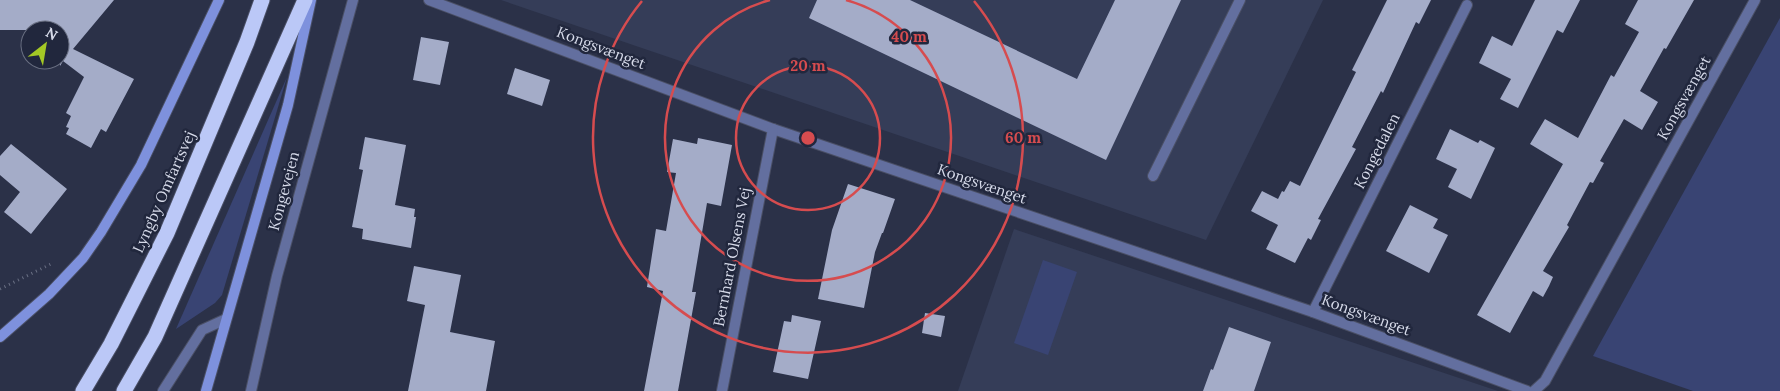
<svg xmlns="http://www.w3.org/2000/svg" width="1780" height="391" font-family="Lora,serif">
  <rect width="100%" height="100%" fill="#2b3148"/>
  <g fill="#353d58">
    <path d="M501,0H1323L1206,240Z"/>
    <path d="M1014,229L1498,391H958Z"/>
  </g>
  <g fill="#394473">
    <path d="M1780,18V391H1693L1593,356Z"/>
    <path d="M287,77L222,295L215,303L176,329Z"/>
    <path d="M1043,260L1077,272L1048,355L1014,343Z"/>
  </g>
  <g fill="#a4acc8">
    <path d="M0,0H114L73,49L134,79L106,132L101,129L91,148L66,134L69,128L66,127L71,116L66,113L84,77L63,61L60,66V30H0Z"/>
    <path d="M817,0H910L1077,79L1115,0H1181L1106,160L809,18Z"/>
    <path d="M1387,0H1431L1419,24L1416,22L1383,93L1381,91L1352,147L1356,149L1318,219L1321,220L1311,240L1308,238L1295,263L1266,249L1278,225L1251,211L1262,191L1278,199L1282,191L1284,192L1290,181L1300,186L1356,72L1352,70Z"/>
    <path d="M1535,0H1580L1563,33L1557,30L1518,108L1500,99L1511,79L1479,63L1492,36L1512,46Z"/>
    <path d="M1638,0H1694L1666,49L1664,48L1640,91L1658,102L1642,130L1624,119L1600,161L1604,163L1593,183L1590,182L1567,225L1569,227L1543,271L1553,277L1549,286L1543,297L1533,291L1510,333L1477,315L1563,164L1530,144L1545,119L1578,138L1611,75L1614,77L1639,32L1625,24Z"/>
    <path d="M421,37L449,42L440,85L413,80Z"/>
    <path d="M515,68L550,80L542,106L507,94Z"/>
    <path d="M1450,129L1478,143L1480,140L1495,148L1471,199L1448,187L1457,169L1436,159Z"/>
    <path d="M365,137L406,145L395,205L415,209L414,217H416L411,248L362,239L363,229L352,227L363,170L359,169Z"/>
    <path d="M698,138L732,145L721,206L707,203L692,292H696L678,391H644L663,291L647,287L656,229L666,231L676,173L667,172L673,139L697,144Z"/>
    <path d="M11,144L67,189L31,234L4,212L20,192L0,175V156Z"/>
    <path d="M848,184L895,199L883,233H882L875,252L864,308L818,299L832,230Z"/>
    <path d="M1410,205L1438,219L1433,228L1448,235L1429,273L1386,251Z"/>
    <path d="M414,266L461,275L450,332L495,341L486,391H408L425,305L407,301Z"/>
    <path d="M925,313L945,316L941,337L922,333Z"/>
    <path d="M792,315L821,321L808,379L773,372L784,321L791,322Z"/>
    <path d="M1229,327L1271,342L1254,391H1203L1211,369L1213,370Z"/>
  </g>
  <g fill="none" stroke-linecap="round" stroke-linejoin="round">
    <defs>
      <g id="lane">
        <path d="M1153,176L1240,0"/>
        <path d="M163,391L202,330L226,319"/>
      </g>
      <g id="street">
        <path d="M429,0L773,129L1313,312L1527,391"/>
        <path d="M1313,312L1467,5"/>
        <path d="M251,391L277,276L353,0"/>
        <path d="M722,391L773,129"/>
        <path d="M1534,391L1545,381L1755,0"/>
      </g>
      <g id="secondary">
        <path d="M0,337L49,294L83,258L101,232L141,165L219,0"/>
        <path d="M206,391L288,105L311,0"/>
      </g>
      <g id="highway">
        <path d="M83,391L111,344L167,233L247,42L262,0"/>
        <path d="M124,391L155,337L305,0"/>
      </g>
    </defs>
    <use href="#lane" stroke="#4a4f65" stroke-width="12"/>
    <use href="#street" stroke="#4a4f65" stroke-width="12"/>
    <use href="#secondary" stroke="#4a4f65" stroke-width="12"/>
    <use href="#highway" stroke="#4a4f65" stroke-width="17"/>
    <path stroke="#6a7084" stroke-width="3" stroke-dasharray="1 4" stroke-linecap="butt" d="M0,289L53,263"/>
    <use href="#lane" stroke="#636f9f" stroke-width="10"/>
    <use href="#street" stroke="#636f9f" stroke-width="10"/>
    <use href="#secondary" stroke="#7e91dd" stroke-width="10"/>
    <use href="#highway" stroke="#bbc8f7" stroke-width="15"/>
  </g>
  <g fill="none" stroke="#d64c4f" stroke-width="2.5">
    <circle cx="808" cy="138" r="72"/>
    <path d="M846 0A143 143 0 1 1 770 0"/>
    <path d="M974 1A215 215 0 1 1 642 1"/>
  </g>
  <g text-anchor="middle" stroke-width="5" stroke-linejoin="round" paint-order="stroke">
    <g font-size="15" fill="#d6dae9" stroke="#21273d">
      <text transform="translate(601 48) rotate(21)" y="5">Kongsvænget</text>
      <text transform="translate(1684 98) rotate(-61)" y="5">Kongsvænget</text>
      <text transform="translate(1377 151) rotate(-63)" y="5">Kongedalen</text>
      <text transform="translate(982 184) rotate(19)" y="5">Kongsvænget</text>
      <text transform="translate(284 191) rotate(-75)" y="5">Kongevejen</text>
      <text transform="translate(164 192) rotate(-66)" y="5">Lyngby Omfartsvej</text>
      <text transform="translate(732 257) rotate(-79)" y="5">Bernhard Olsens Vej</text>
      <text transform="translate(1366 315) rotate(20)" y="5">Kongsvænget</text>
    </g>
  </g>
  <circle cx="808" cy="138" r="8" fill="#d64c4f" stroke="#21273d" stroke-width="2.5"/>
  <g font-size="15" text-anchor="middle" font-weight="bold" fill="#d64c4f" stroke="#21273d" stroke-width="5" stroke-linejoin="round" paint-order="stroke">
    <text x="909" y="42">40 m</text>
    <text x="808" y="71">20 m</text>
    <text x="1023" y="143">60 m</text>
  </g>
  <g transform="translate(45 45) rotate(31)"><circle r="24" fill="#21273d" stroke="#696f82"/>
  <path d="M0-4L9 19L0 12L-9 19Z" fill="#a4c825"/>
  <text y="-8" font-size="14" font-weight="bold" text-anchor="middle" fill="#d6dae9">N</text>
  </g>
</svg>
